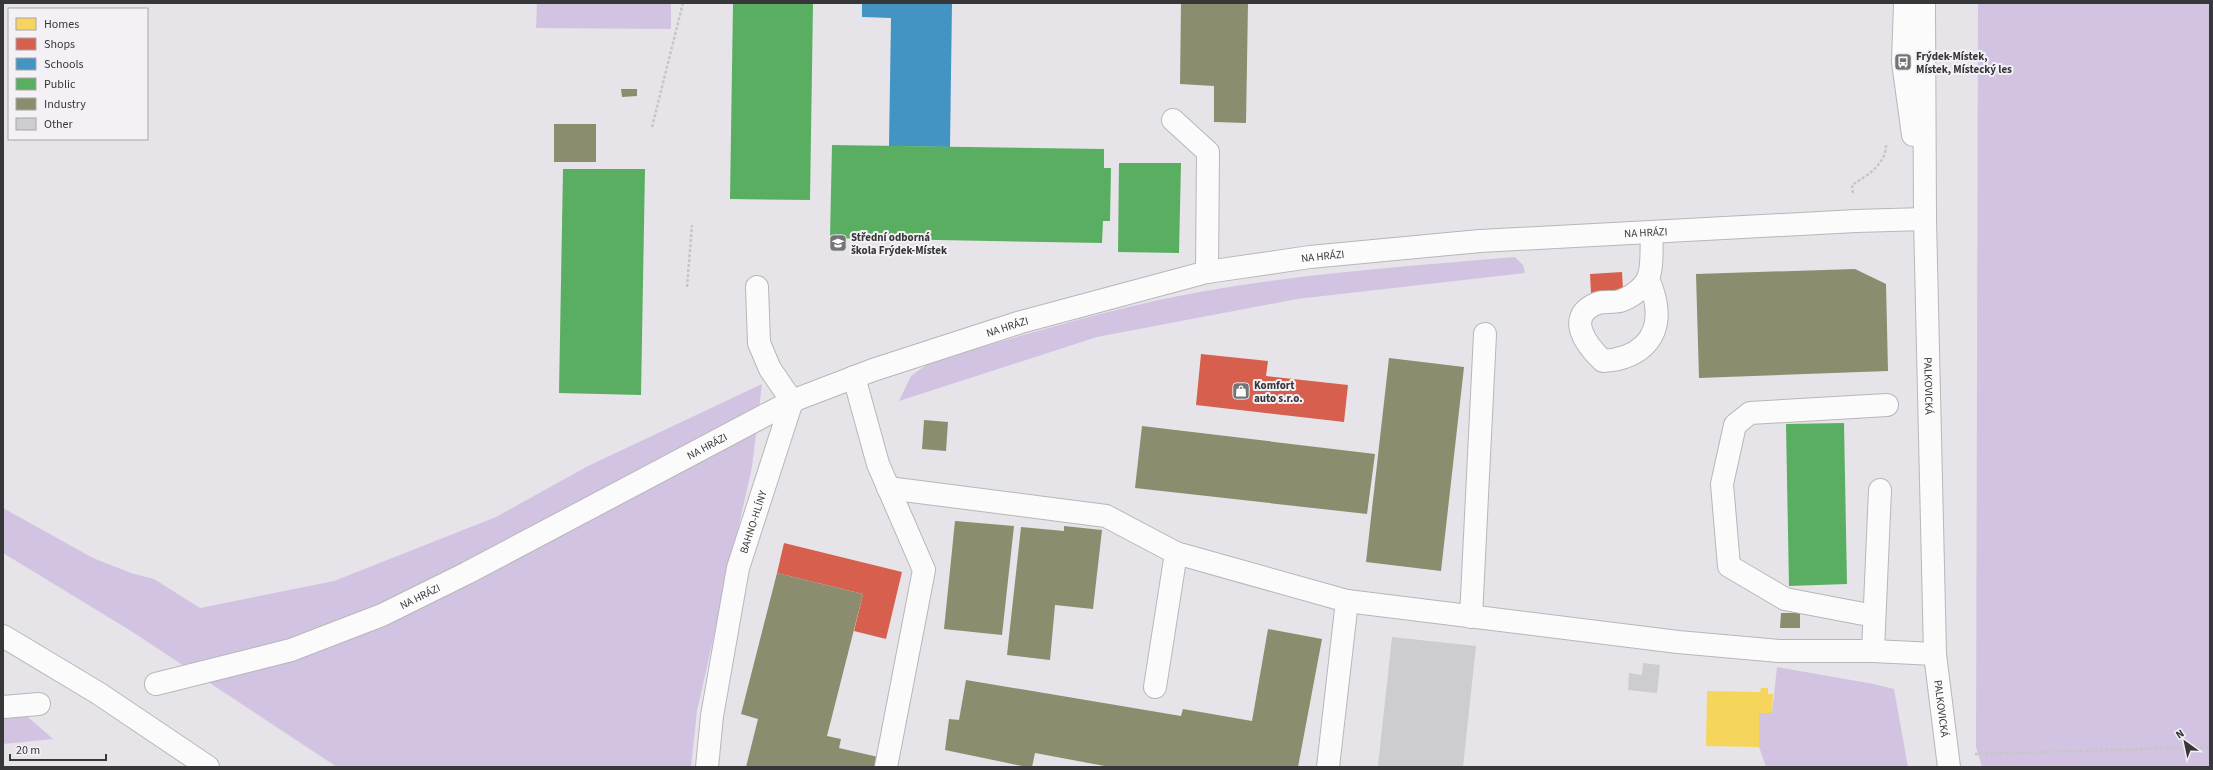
<svg xmlns="http://www.w3.org/2000/svg" width="2213" height="770" font-family="'Source Sans 3',sans-serif">
  <rect width="100%" height="100%" fill="#e6e4e8"/>
  <g fill="#d3c3e2">
    <path d="M537,3H671V29L536,28Z"/>
    <path d="M1978,3H2210V767H1982L1976,747Z"/>
    <path d="M1515,257L1523,265L1525,273L1297,299L1097,337L899,401L911,376L932,361C1022,336 1113,307 1205,291C1307,273 1411,266 1515,257Z"/>
    <path d="M762,384L752,467L697,711L691,767H337L131,631L3,553V508L93,558L131,573L154,579L200,608L334,581L496,517L588,466Z"/>
    <path d="M1777,667L1874,684L1894,689L1908,767H1766L1759,747V713H1772Z"/>
    <path d="M3,695L53,739L3,744Z"/>
  </g>
  <path fill="#f6d55c" d="M1761,688H1768V694H1773L1772,713H1759V747L1706,746L1707,691L1760,692Z"/>
  <g fill="#d6604d">
    <path d="M1622,272L1623,290L1591,293L1590,274Z"/>
    <path d="M1201,354L1268,361L1266,376L1348,385L1344,422L1196,405Z"/>
    <path d="M784,543L902,572L886,639L854,631L863,594L777,573Z"/>
  </g>
  <path fill="#4393c3" d="M862,3H952L950,147L889,146L891,18L862,17Z"/>
  <g fill="#5aae61">
    <path d="M733,3H813L810,200L730,199Z"/>
    <path d="M832,145L1104,149V168H1111L1110,221H1103L1102,243L830,238Z"/>
    <path d="M1119,163H1181L1179,253L1118,252Z"/>
    <path d="M563,169H645L641,395L559,393Z"/>
    <path d="M1844,423L1847,584L1789,586L1786,424Z"/>
  </g>
  <g fill="#8c8c6e">
    <path d="M1181,3H1248L1246,123L1214,122V86L1180,84Z"/>
    <path d="M621,89H637V96L622,97Z"/>
    <rect x="554" y="124" width="42" height="38"/>
    <path d="M1855,269L1886,284L1888,371L1699,378L1696,274Z"/>
    <path d="M1389,358L1464,367L1441,571L1366,562Z"/>
    <path d="M924,420L948,422L946,451L922,449Z"/>
    <path d="M1142,426L1375,454L1367,514L1135,488Z"/>
    <path d="M955,521L1014,526L1002,635L944,629Z"/>
    <path d="M1064,526L1102,530L1093,609L1055,605L1050,660L1007,655L1021,527L1064,531Z"/>
    <path d="M777,573L863,594L827,736L841,739L839,748L878,757L875,767H746L758,719L741,714Z"/>
    <path d="M1781,613H1800V628H1780Z"/>
    <path d="M1268,629L1322,639L1298,767H1110L1035,753L1032,767H1027L945,750L949,719L959,720L966,680L1181,716L1183,709L1252,721Z"/>
  </g>
  <g fill="#cdccce">
    <path d="M1392,637L1476,646L1463,767L1378,766Z"/>
    <path d="M1643,663L1660,665L1657,693L1628,690L1629,673L1642,675Z"/>
  </g>
  <g fill="none" stroke-linecap="round" stroke-linejoin="round">
    <defs>
      <g id="minor">
        <path d="M1905,3L1903,62L1913,135"/>
        <path id="s1" d="M1924,3L1925,219L1935,654L1949,767"/>
        <path d="M1173,120L1208,152L1207,272"/>
        <path d="M1648,278C1651,287 1655,296 1656,305C1661,341 1636,359 1603,361C1586,345 1564,316 1598,303C1605,301 1613,303 1620,301C1630,298 1644,288 1648,278C1653,268 1651,244 1652,232"/>
        <path d="M854,377L878,464L924,570L886,767"/>
        <path d="M888,488L1106,516L1176,553L1347,601L1678,642L1779,651H1873L1935,654"/>
        <path d="M1874,616L1785,599L1729,566L1722,484L1735,425L1750,413L1887,405"/>
        <path d="M1471,617L1485,334"/>
        <path d="M3,636L98,693L208,767"/>
        <path d="M1873,651L1880,490"/>
        <path id="s2" d="M156,684L291,650L382,615L467,573L792,401L873,370L1021,322L1207,272L1310,257L1480,241L1856,221L1925,219"/>
        <path d="M1155,687L1176,553"/>
        <path d="M3,707L39,704"/>
        <path id="s3" d="M707,767L712,716L738,568L792,401L770,369L759,343L757,287"/>
        <path d="M1328,767L1347,601"/>
      </g>
    </defs>
    <use href="#minor" stroke="#b7b6b8" stroke-width="24"/>
    <g stroke="#c6c6c7" stroke-width="2.5" stroke-dasharray="3 2" stroke-linecap="butt">
      <path d="M652,127L683,3"/>
      <path d="M1853,193L1852,185C1867,176 1886,164 1886,145"/>
      <path d="M687,287L692,225"/>
      <path d="M1975,754L2210,747"/>
    </g>
    <use href="#minor" stroke="#fbfbfc" stroke-width="22"/>
  </g>
  <defs>
    <symbol id="bus-square" viewBox="-11 -11 22 22"><rect x="-9" y="-9" width="18" height="18" rx="4" fill="#747376" stroke="#f3f0f6"/><path d="M-5-6H5V4H4V6H2V4H-2V6H-4V4H-5ZM-3.5-4V0h7V-4ZM-3.5 1.2v1.5H-2V1.2ZM2 1.2v1.5H3.5V1.2Z" fill="#fff"/></symbol>
    <symbol id="university-square" viewBox="-11 -11 22 22"><rect x="-9" y="-9" width="18" height="18" rx="4" fill="#747376" stroke="#f3f0f6"/><path d="M0-5L7-2L0 1L-7-2ZM-4 1L0 2.5L4 1V4Q0 6-4 4Z" fill="#fff"/></symbol>
    <symbol id="shop-square" viewBox="-11 -11 22 22"><rect x="-9" y="-9" width="18" height="18" rx="4" fill="#747376" stroke="#f3f0f6"/><path d="M-5-2.5h2.3a2.7 3.5 0 0 1 5.4 0H5L5.5 6h-11ZM-1.5-2.5h3a1.5 2.3 0 0 0-3 0Z" fill="#fff"/></symbol>
  </defs>
  <g fill-rule="evenodd">
    <use href="#bus-square" x="1893" y="52" width="20" height="20"/>
    <use href="#university-square" x="828" y="233" width="20" height="20"/>
    <use href="#shop-square" x="1231" y="381" width="20" height="20"/>
  </g>
  <g text-anchor="middle" stroke-width="4" stroke-linejoin="round" paint-order="stroke">
    <g font-size="11" font-weight="bold" fill="#373638" stroke="#f3f0f6" text-anchor="start">
      <text x="1916" y="60">Frýdek-Místek,<tspan x="1916" dy="13">Místek, Místecký les</tspan></text>
      <text x="851" y="241">Střední odborná<tspan x="851" dy="13">škola Frýdek-Místek</tspan></text>
      <text x="1254" y="389">Komfort<tspan x="1254" dy="13">auto s.r.o.</tspan></text>
    </g>
    <g font-size="11" fill="#373638" stroke="#f3f0f6">
      <text dy="4" stroke="none"><textPath href="#s2" startOffset="1575">NA HRÁZI</textPath></text>
      <text dy="4" stroke="none"><textPath href="#s2" startOffset="1251">NA HRÁZI</textPath></text>
      <text dy="4" stroke="none"><textPath href="#s2" startOffset="927">NA HRÁZI</textPath></text>
      <text dy="4" stroke="none"><textPath href="#s1" startOffset="383">PALKOVICKÁ</textPath></text>
      <text dy="4" stroke="none"><textPath href="#s2" startOffset="603">NA HRÁZI</textPath></text>
      <text dy="4" stroke="none"><textPath href="#s3" startOffset="250">BAHNO-HLÍNY</textPath></text>
      <text dy="4" stroke="none"><textPath href="#s2" startOffset="279">NA HRÁZI</textPath></text>
      <text dy="4" stroke="none"><textPath href="#s1" startOffset="706">PALKOVICKÁ</textPath></text>
    </g>
  </g>
  <rect width="2213" height="770" fill="none" stroke="#373638" stroke-width="8"/>
  <rect x="8" y="8" width="140" height="132" fill="#f3f0f6" stroke="#a8a6aa"/>
  <rect x="16" y="18" width="20" height="12" fill="#f6d55c" stroke="#a8a6aa"/>
  <text x="44" y="28" font-size="12" fill="#373638">Homes</text>
  <rect x="16" y="38" width="20" height="12" fill="#d6604d" stroke="#a8a6aa"/>
  <text x="44" y="48" font-size="12" fill="#373638">Shops</text>
  <rect x="16" y="58" width="20" height="12" fill="#4393c3" stroke="#a8a6aa"/>
  <text x="44" y="68" font-size="12" fill="#373638">Schools</text>
  <rect x="16" y="78" width="20" height="12" fill="#5aae61" stroke="#a8a6aa"/>
  <text x="44" y="88" font-size="12" fill="#373638">Public</text>
  <rect x="16" y="98" width="20" height="12" fill="#8c8c6e" stroke="#a8a6aa"/>
  <text x="44" y="108" font-size="12" fill="#373638">Industry</text>
  <rect x="16" y="118" width="20" height="12" fill="#cdccce" stroke="#a8a6aa"/>
  <text x="44" y="128" font-size="12" fill="#373638">Other</text>
  <g transform="translate(2185 742) rotate(327)" stroke="#f3f0f6" stroke-width="3" paint-order="stroke">
  <path d="M0-3L7 15L0 10L-7 15Z" fill="#373638"/>
  <text y="-6" font-size="11" font-weight="bold" text-anchor="middle" fill="#373638">N</text>
  </g>
  <path d="M10 754v6h96v-6" fill="none" stroke="#373638" stroke-width="2"/>
  <text x="16" y="754" font-size="12" fill="#373638" stroke="#f3f0f6" stroke-width="3" paint-order="stroke">20 m</text>
</svg>
